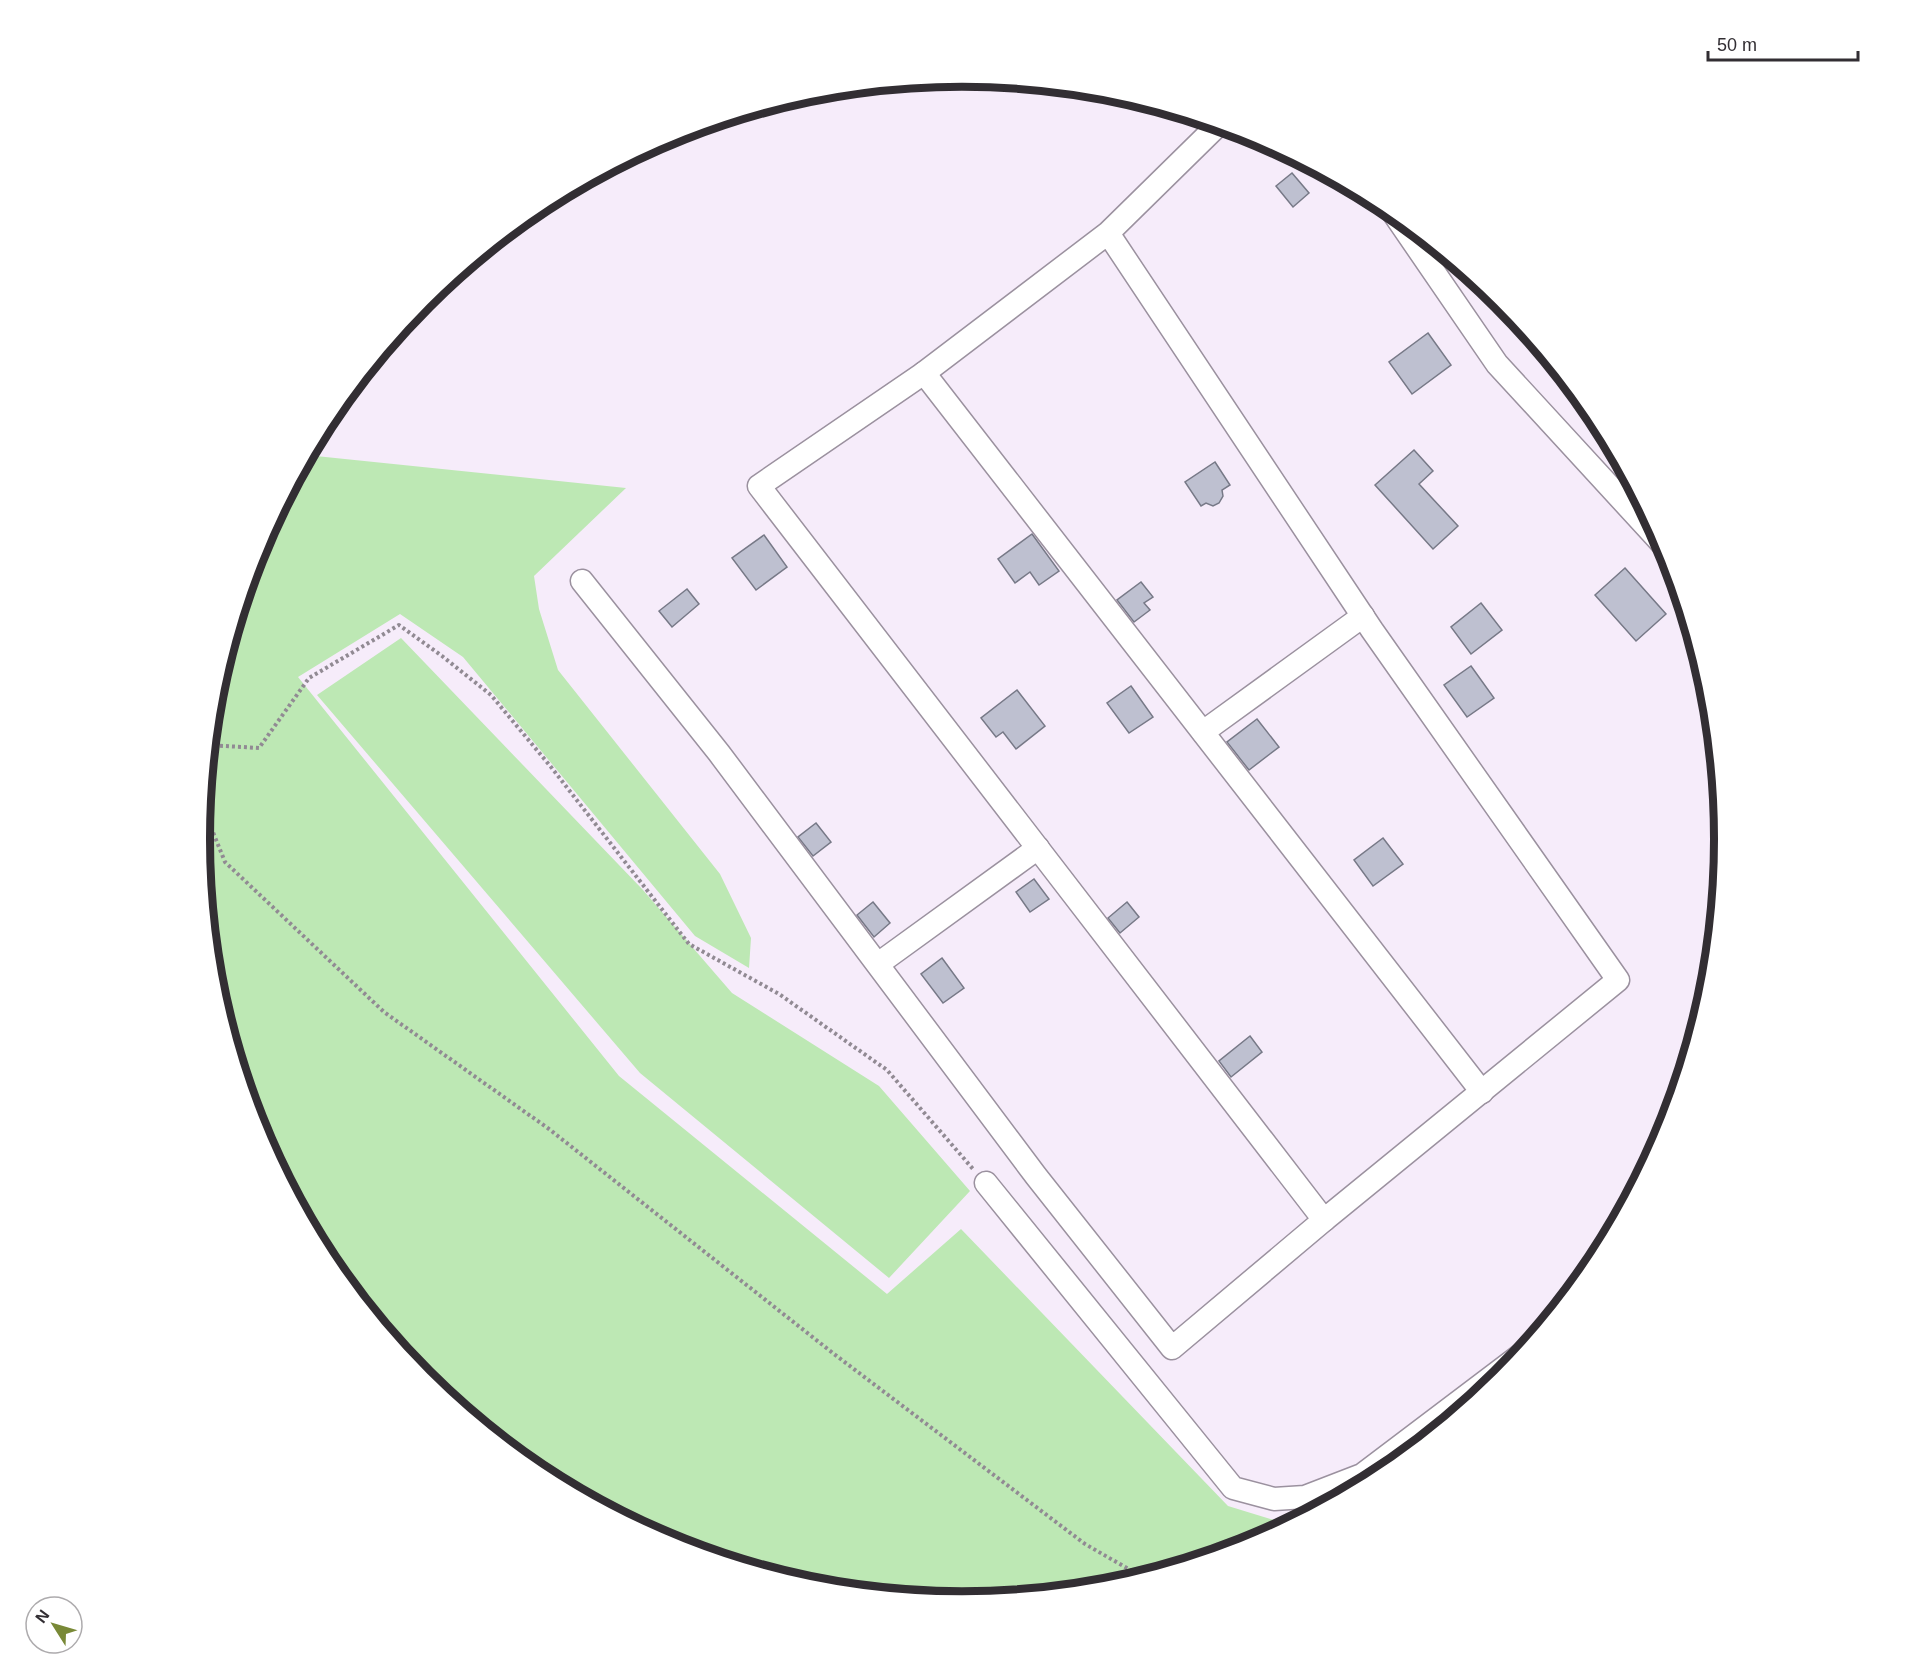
<svg xmlns="http://www.w3.org/2000/svg" width="1924" height="1679" font-family="Arial,sans-serif">
  <rect width="100%" height="100%" fill="#f6ecfa"/>
  <g fill="#bde8b4">
    <path d="M306,455L626,488L534,576L539,609L558,670L720,874L751,938L749,968L695,936L463,657L400,614L298,677L619,1076L887,1294L961,1229L1228,1506L1290,1525L1254,1545L1111,1588L962,1602L813,1588L670,1544L538,1474L422,1379L327,1263L257,1131L214,988L199,839L214,690L257,547Z"/>
    <path d="M401,638L643,890L732,993L879,1086L970,1191L889,1278L640,1073L317,695Z"/>
  </g>
  <g fill="#bec0d0" stroke="#777987" stroke-width="1.5">
    <path d="M1292,173L1309,193L1293,207L1276,186Z"/>
    <path d="M1428,333L1451,365L1412,394L1389,362Z"/>
    <path d="M1414,450L1433,471L1419,484L1458,526L1433,549L1375,485Z"/>
    <path d="M1215,462L1230,485L1222,490L1223,496L1219,503L1213,506L1206,503L1201,506L1185,482Z"/>
    <path d="M1032,534L1059,571L1039,585L1030,572L1015,583L998,559Z"/>
    <path d="M764,535L787,567L756,590L732,558Z"/>
    <path d="M1625,568L1666,614L1636,641L1595,595Z"/>
    <path d="M1141,582L1153,597L1144,603L1150,610L1134,622L1117,600Z"/>
    <path d="M687,589L699,604L672,627L659,611Z"/>
    <path d="M1481,603L1502,630L1471,654L1451,627Z"/>
    <path d="M1471,666L1494,698L1467,717L1444,685Z"/>
    <path d="M1131,686L1153,717L1129,733L1107,703Z"/>
    <path d="M1017,690L1045,726L1016,749L1003,732L996,737L981,718Z"/>
    <path d="M1257,719L1279,747L1249,770L1227,742Z"/>
    <path d="M816,823L831,842L813,856L798,837Z"/>
    <path d="M1383,838L1403,864L1373,886L1354,860Z"/>
    <path d="M1034,879L1049,899L1030,912L1016,892Z"/>
    <path d="M873,902L890,923L874,937L857,915Z"/>
    <path d="M1127,902L1139,917L1120,933L1108,918Z"/>
    <path d="M942,958L964,988L943,1003L921,974Z"/>
    <path d="M1250,1036L1262,1052L1231,1077L1219,1061Z"/>
  </g>
  <g fill="none" stroke-linecap="round" stroke-linejoin="round">
    <defs>
      <g id="minor">
        <path d="M1390,208L1497,364L1668,550"/>
        <path d="M1108,233L1372,630L1618,980L1324,1220L759,486L924,373L1108,233L1219,124"/>
        <path d="M924,373L1482,1092"/>
        <path d="M582,581L719,753L1036,1176L1172,1348L1324,1220"/>
        <path d="M1203,732L1363,616"/>
        <path d="M878,964L1038,848"/>
        <path d="M986,1183L1233,1488L1274,1499L1305,1497L1362,1475L1522,1354"/>
      </g>
    </defs>
    <use href="#minor" stroke="#9b919f" stroke-width="25"/>
    <g stroke="#918a93" stroke-width="4" stroke-dasharray="3 3" stroke-linecap="butt">
      <path d="M208,745L259,748L309,678L399,625L442,656L491,695L551,767L689,944L779,994L887,1070L973,1169"/>
      <path d="M202,805L225,862L384,1012L549,1129L834,1354L1085,1544L1144,1578"/>
    </g>
    <use href="#minor" stroke="#fff" stroke-width="22"/>
  </g>
  <path d="M0 0H1924V1679H0ZM210 839a752 752 0 1 1 1504 0a752 752 0 1 1-1504 0Z" fill="#fff" fill-rule="evenodd"/>
  <path fill="none" stroke="#322e33" stroke-width="8" d="M210 839a752 752 0 1 1 1504 0a752 752 0 1 1-1504 0Z"/>
  <g transform="translate(54 1625) rotate(307)"><circle r="28" fill="#ffffff" stroke="#adabad" stroke-width="1.5"/>
  <path d="M0-4.5L10 22L0 15L-10 22Z" fill="#798937"/>
  <text y="-9" font-size="16" font-weight="bold" text-anchor="middle" fill="#322e33">N</text>
  </g>
  <path d="M1708 51v9h150v-9" fill="none" stroke="#322e33" stroke-width="3"/>
  <text x="1717" y="51" font-size="18" fill="#322e33" stroke="#ffffff" stroke-width="4.5" paint-order="stroke">50 m</text>
</svg>
